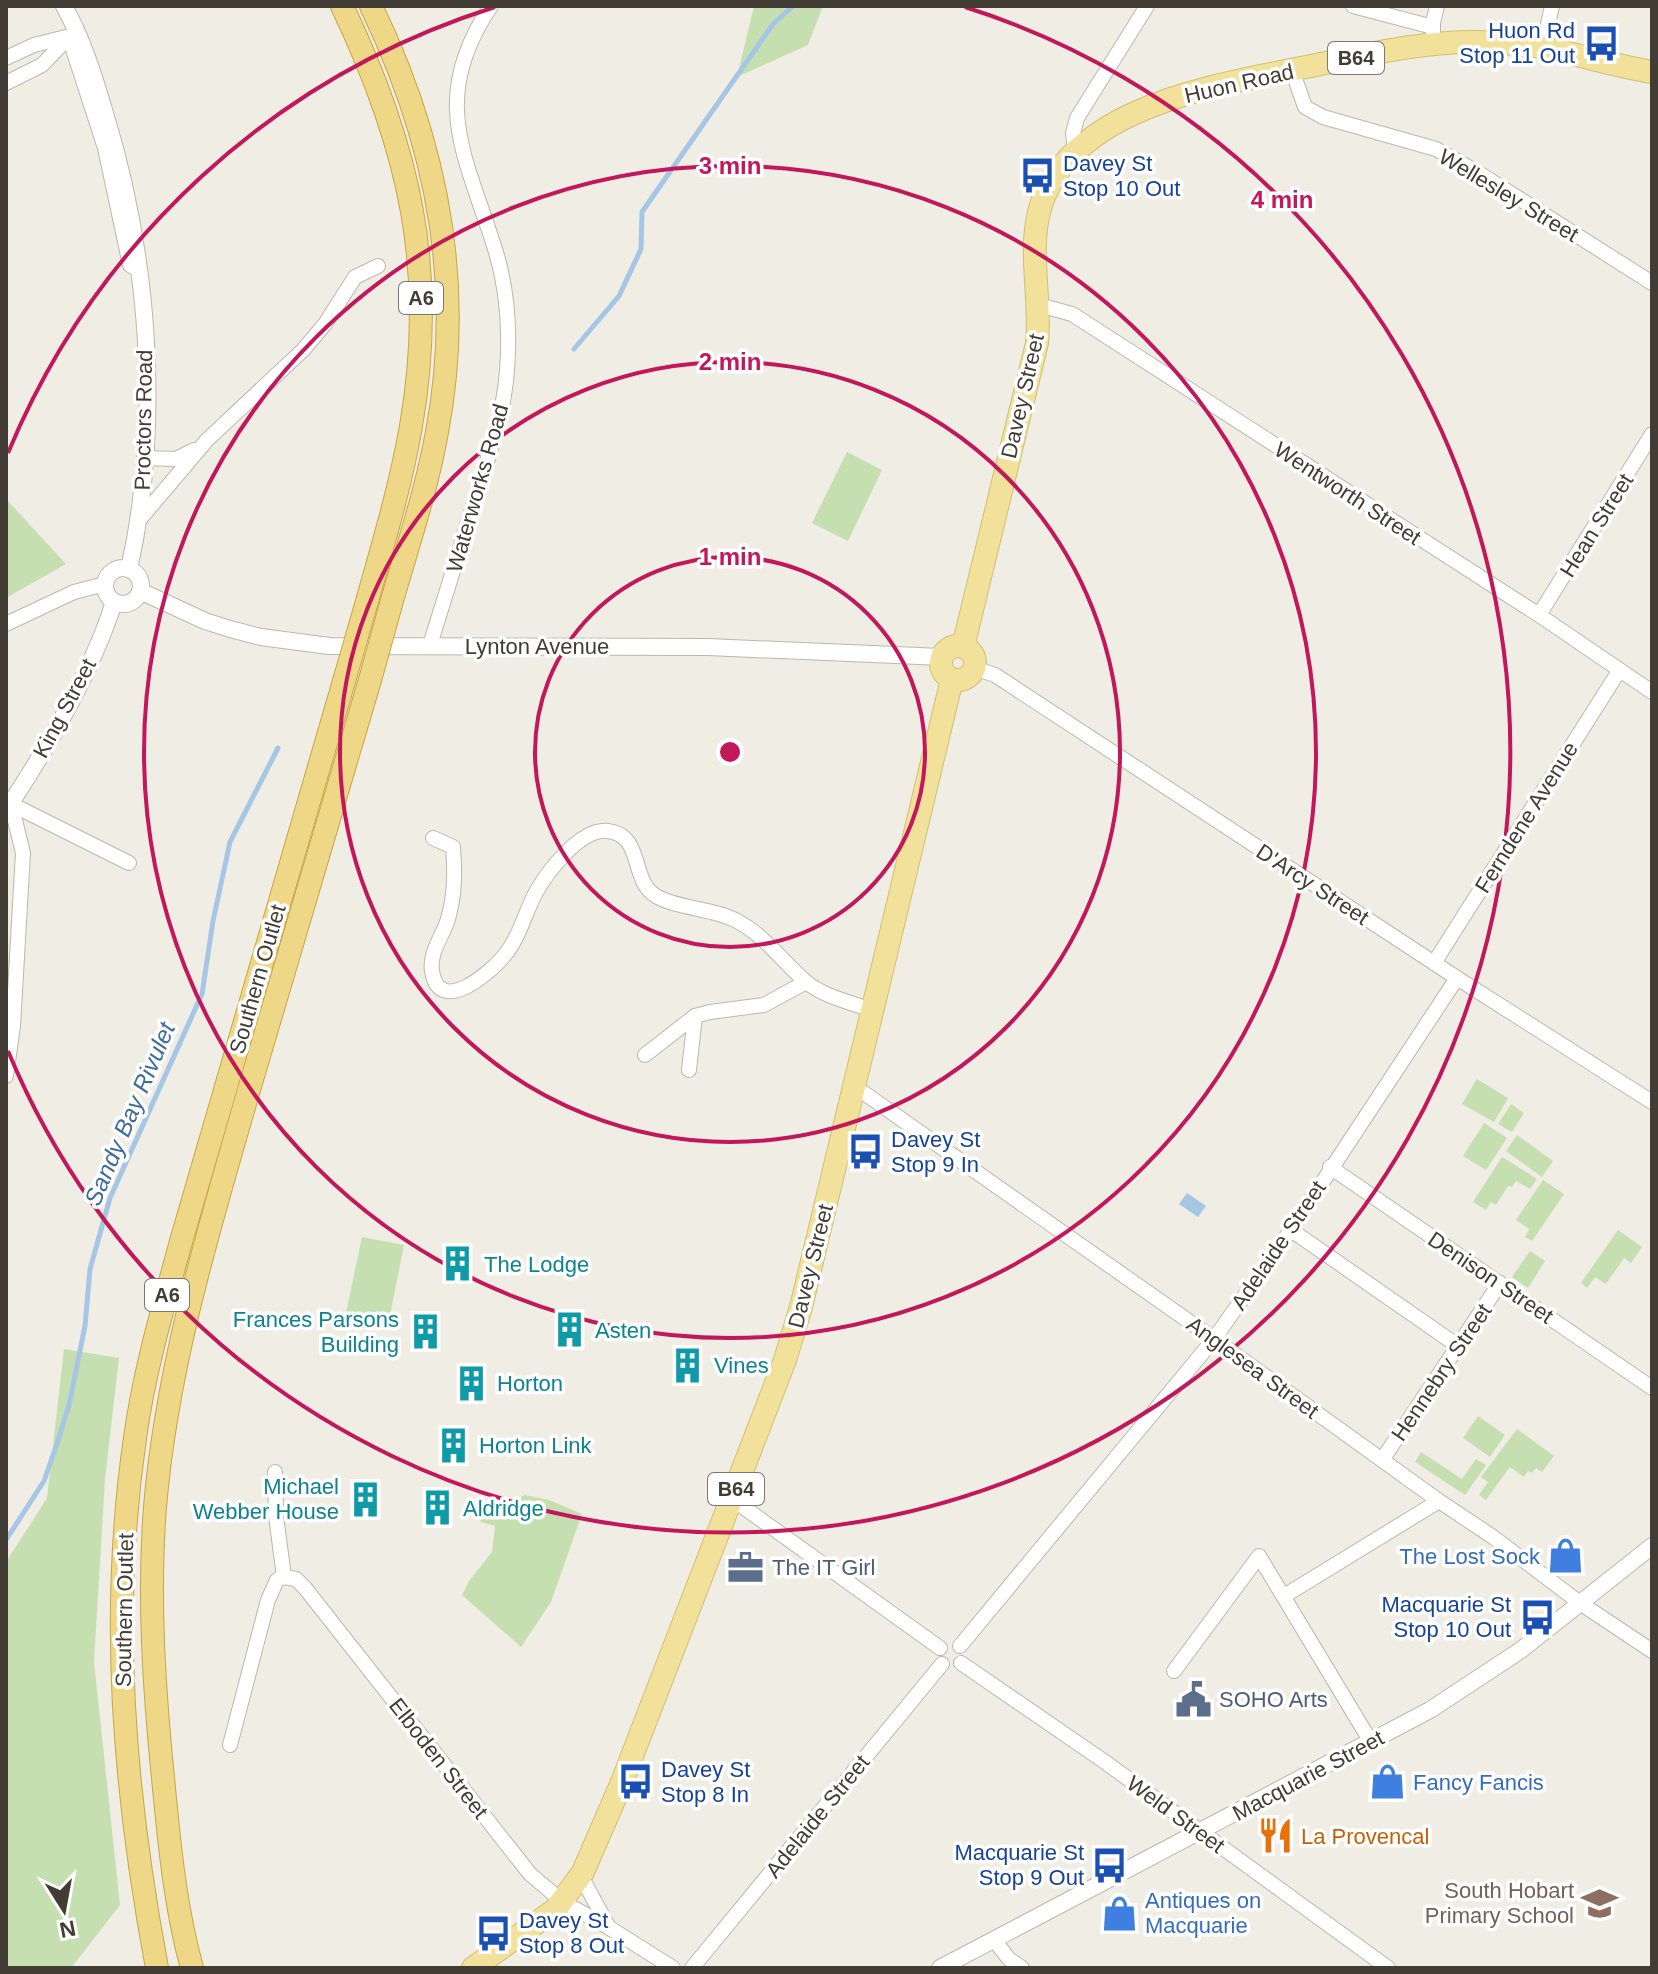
<svg xmlns="http://www.w3.org/2000/svg" width="1658" height="1974" font-family="Helvetica,sans-serif">
  <rect width="100%" height="100%" fill="#efede4"/>
  <g fill="#c6dfb1">
    <path d="M754,6H823L808,45L737,77Z"/>
    <path d="M847,452L882,470L848,541L812,523Z"/>
    <path d="M6,499L66,564L6,598Z"/>
    <path d="M1477,1079L1508,1098L1494,1122L1462,1104Z"/>
    <path d="M1511,1104L1524,1113L1512,1132L1498,1124Z"/>
    <path d="M1484,1123L1507,1138L1486,1170L1463,1156Z"/>
    <path d="M1517,1135L1553,1161L1542,1177L1506,1151Z"/>
    <path d="M1502,1157L1537,1179L1530,1189L1516,1181L1512,1187L1508,1186L1496,1205L1491,1202L1486,1210L1473,1202Z"/>
    <path d="M1543,1180L1564,1194L1532,1241L1525,1237L1529,1229L1516,1220Z"/>
    <path d="M1618,1230L1642,1247L1631,1263L1624,1258L1606,1284L1595,1277L1587,1288L1581,1283Z"/>
    <path d="M362,1237L404,1245L387,1331L344,1322Z"/>
    <path d="M1530,1251L1545,1261L1528,1288L1512,1277Z"/>
    <path d="M64,1349L119,1358L105,1479L94,1662L120,1905L71,1968H6V1562L47,1498Z"/>
    <path d="M1478,1416L1505,1435L1490,1457L1463,1438Z"/>
    <path d="M1517,1429L1554,1456L1542,1472L1536,1468L1532,1473L1528,1471L1524,1477L1510,1467L1486,1500L1479,1495L1488,1482L1481,1477Z"/>
    <path d="M1421,1452L1462,1479L1476,1459L1486,1465L1465,1495L1415,1462Z"/>
    <path d="M525,1495L549,1500L582,1514L551,1602L521,1647L462,1595L469,1581L492,1552L495,1526L481,1522L479,1517L481,1507L511,1502Z"/>
  </g>
  <path fill="#a6c6e6" d="M1187,1193L1206,1206L1198,1217L1179,1204Z"/>
  <g fill="none" stroke-linecap="round" stroke-linejoin="round">
    <g stroke="#a6c6e6" stroke-width="5">
      <path d="M574,349L619,296L641,249L642,212L773,24L793,6"/>
      <path d="M6,1540L44,1481L57,1444L69,1405L85,1326L90,1269L110,1198L202,994L213,921L230,842L278,748"/>
    </g>
    <defs>
      <g id="minor">
        <path d="M1353,6L1433,27"/>
        <path d="M1433,33V23L1437,6"/>
        <path d="M69,37L105,148L130,265L140,271"/>
        <path d="M1543,47L1552,6"/>
        <path d="M6,58L34,45L70,36"/>
        <path d="M1292,70L1305,107L1323,117L1436,149L1477,172L1652,283"/>
        <path d="M6,83L42,65L69,37"/>
        <path d="M1075,152L1073,133L1077,118L1147,6"/>
        <path d="M1039,305L1072,314L1539,615L1652,692"/>
        <path d="M144,458L176,459L194,450"/>
        <path d="M140,519L207,440L303,350L325,324L355,277L378,266"/>
        <path d="M1539,615L1652,434"/>
        <path d="M6,624L74,592L105,584"/>
        <path d="M430,645C445,597 460,548 475,500C488,457 504,415 507,370C510,331 507,287 495,249C466,156 428,99 491,6"/>
        <path d="M974,668L995,675L1457,978L1652,1102"/>
        <path d="M11,804L129,863"/>
        <path d="M433,838L453,847C455,873 455,894 448,919C443,936 429,952 432,971C439,1017 490,973 504,956C519,938 524,916 534,896C546,873 580,828 608,831C644,835 630,881 656,896C678,909 713,908 737,921C764,935 782,961 805,981C822,996 850,1002 871,1010"/>
        <path d="M1434,963L1619,671"/>
        <path d="M645,1055L695,1016L710,1012L764,1005L806,982"/>
        <path d="M689,1070L695,1016"/>
        <path d="M6,1076L13,1026L23,853L11,804"/>
        <path d="M851,1090L864,1093L1214,1339L1439,1501L1493,1537L1580,1603L1652,1651"/>
        <path d="M1330,1167L1652,1388"/>
        <path d="M1291,1230L1458,1346"/>
        <path d="M1382,1460L1500,1283"/>
        <path d="M275,1472L276,1516L284,1577"/>
        <path d="M732,1499L940,1648"/>
        <path d="M284,1577L296,1579L305,1588L530,1874L563,1902L608,1927L673,1968"/>
        <path d="M1284,1596L1439,1501"/>
        <path d="M960,1646L1214,1339L1291,1230L1457,978"/>
        <path d="M961,1663L1105,1762L1388,1968"/>
        <path d="M1174,1671L1259,1556L1371,1742"/>
        <path d="M230,1745L268,1600L277,1580L284,1577"/>
        <path d="M581,1876L608,1926"/>
        <path d="M994,1940L1009,1959L1022,1968"/>
        <path d="M692,1968L942,1664"/>
      </g>
      <g id="tertiary">
        <path d="M64,6C83,40 94,76 105,113C149,257 162,422 129,569"/>
        <circle cx="123" cy="586" r="18"/>
        <path d="M140,591L205,621L230,629L261,637L329,646L708,647L942,657"/>
        <path d="M6,810C46,751 93,669 114,602"/>
        <path d="M940,1968L1430,1710L1521,1650L1652,1546"/>
      </g>
      <g id="primary">
        <circle cx="958" cy="663" r="17"/>
        <path d="M963,647L1037,343C1042,294 1024,239 1046,192C1062,156 1099,129 1135,113C1190,88 1252,78 1311,66C1366,55 1422,41 1479,42C1501,43 1524,43 1545,48C1581,55 1616,66 1652,72"/>
        <path d="M473,1968L556,1909L583,1872L622,1782L785,1360L801,1307L952,679"/>
      </g>
      <g id="trunk">
        <path d="M342,6C409,146 438,270 411,426C401,484 384,541 368,598"/>
        <path d="M371,6C436,140 465,284 437,432C427,488 409,542 393,597"/>
        <path d="M157,1968C124,1792 109,1616 135,1438C144,1371 164,1304 182,1238L344,681"/>
        <path d="M192,1968C175,1907 169,1841 163,1778C154,1688 148,1597 155,1507C167,1365 209,1229 248,1093C289,955 329,817 370,680"/>
      </g>
    </defs>
    <use href="#minor" stroke="#bcb8ab" stroke-width="16"/>
    <use href="#tertiary" stroke="#bcb8ab" stroke-width="18"/>
    <use href="#primary" stroke="#d3bf6e" stroke-width="24"/>
    <use href="#trunk" stroke="#c9a545" stroke-width="24"/>
    <use href="#minor" stroke="#fff" stroke-width="14"/>
    <use href="#tertiary" stroke="#fff" stroke-width="16"/>
    <use href="#primary" stroke="#f1e19b" stroke-width="22"/>
    <use href="#trunk" stroke="#eed887" stroke-width="22"/>
    <defs>
      <g id="trunk-bridge">
        <path d="M370,680L393,597"/>
        <path d="M344,681L368,598"/>
      </g>
    </defs>
    <use href="#trunk-bridge" stroke="#c9a545" stroke-width="24" stroke-linecap="butt"/>
    <use href="#trunk-bridge" stroke="#eed887" stroke-width="22"/>
  </g>
  <g fill="none" stroke="#c2185b" stroke-width="4">
    <circle cx="730" cy="752" r="195"/>
    <circle cx="730" cy="752" r="390"/>
    <circle cx="730" cy="752" r="586"/>
    <path d="M8 453A781 781 0 0 1 495 7M965 7A781 781 0 1 1 8 1051"/>
  </g>
  <defs>
    <symbol id="bus-bare" viewBox="-9 -9 18 18"><path d="M-5-6H5V4H4V6H2V4H-2V6H-4V4H-5ZM-3.5-4V0h7V-4ZM-3.5 1.2v1.5H-2V1.2ZM2 1.2v1.5H3.5V1.2Z" fill="#1a4fb4" stroke="#fff" stroke-width="2.5" paint-order="stroke"/></symbol>
    <symbol id="building-bare" viewBox="-9 -9 18 18"><path d="M-4-6H4V6H1V3H-1V6H-4ZM-2.5-4.3h1.7v1.8h-1.7ZM.8-4.3h1.7v1.8H.8ZM-2.5-1h1.7V.8h-1.7ZM.8-1h1.7V.8H.8Z" fill="#0f9aa8" stroke="#fff" stroke-width="2.5" paint-order="stroke"/></symbol>
    <symbol id="shop-bare" viewBox="-9 -9 18 18"><path d="M-5-2.5h2.3a2.7 3.5 0 0 1 5.4 0H5L5.5 6h-11ZM-1.5-2.5h3a1.5 2.3 0 0 0-3 0Z" fill="#3f7fe0" stroke="#fff" stroke-width="2.5" paint-order="stroke"/></symbol>
    <symbol id="office-bare" viewBox="-9 -9 18 18"><path d="M-6-3h4V-5.5h4V-3h4V5H-6ZM-1-4.5V-3h2v-1.5ZM-6 0V1H6V0Z" fill="#5c6f8a" stroke="#fff" stroke-width="2.5" paint-order="stroke"/></symbol>
    <symbol id="civic-bare" viewBox="-9 -9 18 18"><path d="M-.6-6.5H3V-4.5H.6V-3L4-1V1h2V6H-6V1h2V-1L-.6-3ZM-1.2 2.5V6h2.4V2.5Z" fill="#5c6f8a" stroke="#fff" stroke-width="2.5" paint-order="stroke"/></symbol>
    <symbol id="restaurant-bare" viewBox="-9 -9 18 18"><path d="M-5-6h1v4h1v-4h1v4h1v-4h1v5L-1.5 .5V6h-2V.5L-5-1ZM5-6V6H3V1.5H1.5Q1.5-4 5-6Z" fill="#e8710a" stroke="#fff" stroke-width="2.5" paint-order="stroke"/></symbol>
    <symbol id="school-bare" viewBox="-9 -9 18 18"><path d="M0-5L7-2L0 1L-7-2ZM-4 1L0 2.5L4 1V4Q0 6-4 4Z" fill="#8d6e63" stroke="#fff" stroke-width="2.5" paint-order="stroke"/></symbol>
  </defs>
  <g fill-rule="evenodd">
    <use href="#bus-bare" x="1576" y="18" width="51" height="51"/>
    <use href="#bus-bare" x="1012" y="150" width="51" height="51"/>
    <use href="#bus-bare" x="840" y="1126" width="51" height="51"/>
    <use href="#building-bare" x="432" y="1238" width="51" height="51"/>
    <use href="#building-bare" x="544" y="1304" width="51" height="51"/>
    <use href="#building-bare" x="400" y="1306" width="51" height="51"/>
    <use href="#building-bare" x="662" y="1340" width="51" height="51"/>
    <use href="#building-bare" x="446" y="1358" width="51" height="51"/>
    <use href="#building-bare" x="428" y="1420" width="51" height="51"/>
    <use href="#building-bare" x="340" y="1474" width="51" height="51"/>
    <use href="#building-bare" x="412" y="1482" width="51" height="51"/>
    <use href="#shop-bare" x="1540" y="1530" width="51" height="51"/>
    <use href="#office-bare" x="720" y="1542" width="51" height="51"/>
    <use href="#bus-bare" x="1512" y="1592" width="51" height="51"/>
    <use href="#civic-bare" x="1168" y="1674" width="51" height="51"/>
    <use href="#bus-bare" x="610" y="1756" width="51" height="51"/>
    <use href="#shop-bare" x="1362" y="1756" width="51" height="51"/>
    <use href="#restaurant-bare" x="1250" y="1810" width="51" height="51"/>
    <use href="#bus-bare" x="1084" y="1840" width="51" height="51"/>
    <use href="#school-bare" x="1574" y="1878" width="51" height="51"/>
    <use href="#shop-bare" x="1094" y="1888" width="51" height="51"/>
    <use href="#bus-bare" x="468" y="1908" width="51" height="51"/>
  </g>
  <g text-anchor="middle" stroke-width="7" stroke-linejoin="round" paint-order="stroke">
    <g fill="#fff" stroke="#7a7772" stroke-width="2">
      <rect x="1328" y="42" width="56" height="32" rx="6"/>
      <rect x="399" y="282" width="44" height="32" rx="6"/>
      <rect x="145" y="1279" width="44" height="32" rx="6"/>
      <rect x="708" y="1473" width="56" height="32" rx="6"/>
    </g>
    <g font-size="20" font-weight="bold" fill="#413d35">
      <text x="1356" y="65">B64</text>
      <text x="421" y="305">A6</text>
      <text x="167" y="1302">A6</text>
      <text x="736" y="1496">B64</text>
    </g>
    <g font-size="22" fill="#164399" stroke="#fff" text-anchor="start">
      <text x="1575" y="38" text-anchor="end">Huon Rd<tspan x="1575" dy="25">Stop 11 Out</tspan></text>
      <text x="1063" y="171">Davey St<tspan x="1063" dy="25">Stop 10 Out</tspan></text>
      <text x="891" y="1147">Davey St<tspan x="891" dy="25">Stop 9 In</tspan></text>
      <text x="1511" y="1612" text-anchor="end">Macquarie St<tspan x="1511" dy="25">Stop 10 Out</tspan></text>
      <text x="661" y="1777">Davey St<tspan x="661" dy="25">Stop 8 In</tspan></text>
      <text x="1084" y="1860" text-anchor="end">Macquarie St<tspan x="1084" dy="25">Stop 9 Out</tspan></text>
      <text x="519" y="1928">Davey St<tspan x="519" dy="25">Stop 8 Out</tspan></text>
    </g>
    <g font-size="22" fill="#413d35" stroke="#fff">
      <text transform="translate(1239 83) rotate(-13)" y="8">Huon Road</text>
      <text transform="translate(1509 195) rotate(31)" y="8">Wellesley Street</text>
      <text transform="translate(1022 396) rotate(-77)" y="8">Davey Street</text>
      <text transform="translate(143 420) rotate(-89)" y="8">Proctors Road</text>
      <text transform="translate(477 488) rotate(-74)" y="8">Waterworks Road</text>
      <text transform="translate(1348 493) rotate(33)" y="8">Wentworth Street</text>
      <text transform="translate(1596 525) rotate(-58)" y="8">Hean Street</text>
      <text x="537" y="654">Lynton Avenue</text>
      <text transform="translate(64 708) rotate(-62)" y="8">King Street</text>
      <text transform="translate(1526 817) rotate(-58)" y="8">Ferndene Avenue</text>
      <text transform="translate(1313 884) rotate(33)" y="8">D'Arcy Street</text>
      <text transform="translate(257 979) rotate(-74)" y="8">Southern Outlet</text>
      <text transform="translate(1278 1245) rotate(-56)" y="8">Adelaide Street</text>
      <text transform="translate(810 1266) rotate(-76)" y="8">Davey Street</text>
      <text transform="translate(1491 1277) rotate(34)" y="8">Denison Street</text>
      <text transform="translate(1253 1367) rotate(36)" y="8">Anglesea Street</text>
      <text transform="translate(1441 1372) rotate(-56)" y="8">Hennebry Street</text>
      <text transform="translate(124 1610) rotate(-89)" y="8">Southern Outlet</text>
      <text transform="translate(439 1758) rotate(52)" y="8">Elboden Street</text>
      <text transform="translate(1308 1775) rotate(-28)" y="8">Macquarie Street</text>
      <text transform="translate(1176 1814) rotate(36)" y="8">Weld Street</text>
      <text transform="translate(817 1816) rotate(-51)" y="8">Adelaide Street</text>
    </g>
    <g font-size="22" fill="#0d838f" stroke="#fff" text-anchor="start">
      <text x="484" y="1272">The Lodge</text>
      <text x="399" y="1327" text-anchor="end">Frances Parsons<tspan x="399" dy="25">Building</tspan></text>
      <text x="595" y="1338">Asten</text>
      <text x="714" y="1373">Vines</text>
      <text x="497" y="1391">Horton</text>
      <text x="479" y="1453">Horton Link</text>
      <text x="339" y="1494" text-anchor="end">Michael<tspan x="339" dy="25">Webber House</tspan></text>
      <text x="463" y="1516">Aldridge</text>
    </g>
    <g font-size="22" fill="#366cbe" stroke="#fff" text-anchor="start">
      <text x="1540" y="1564" text-anchor="end">The Lost Sock</text>
      <text x="1413" y="1790">Fancy Fancis</text>
      <text x="1145" y="1908">Antiques on<tspan x="1145" dy="25">Macquarie</tspan></text>
    </g>
    <g font-size="22" fill="#4e5e75" stroke="#fff" text-anchor="start">
      <text x="772" y="1575">The IT Girl</text>
      <text x="1219" y="1707">SOHO Arts</text>
    </g>
    <g font-size="22" fill="#c56008" stroke="#fff" text-anchor="start">
      <text x="1301" y="1844">La Provencal</text>
    </g>
    <g font-size="22" fill="#785e54" stroke="#fff" text-anchor="end">
      <text x="1574" y="1898">South Hobart<tspan x="1574" dy="25">Primary School</tspan></text>
    </g>
    <g font-size="24" font-style="italic" fill="#3c6b9e" stroke="#fff">
      <text transform="translate(130 1114) rotate(-67)" y="8">Sandy Bay Rivulet</text>
    </g>
  </g>
  <circle cx="730" cy="752" r="12" fill="#c2185b" stroke="#fff" stroke-width="4"/>
  <g font-size="24" text-anchor="middle" font-weight="bold" fill="#c2185b" stroke="#fff" stroke-width="7" stroke-linejoin="round" paint-order="stroke">
    <text x="730" y="174">3 min</text>
    <text x="1282" y="208">4 min</text>
    <text x="730" y="370">2 min</text>
    <text x="730" y="565">1 min</text>
  </g>
  <rect width="1658" height="1974" fill="none" stroke="#413d35" stroke-width="16"/>
  <g transform="translate(64 1910) rotate(169)" stroke="#ffffff" stroke-width="6" paint-order="stroke">
  <path d="M0-6L14 30L0 20L-14 30Z" fill="#413d35"/>
  <text y="-12" font-size="22" font-weight="bold" text-anchor="middle" fill="#413d35">N</text>
  </g>
</svg>
